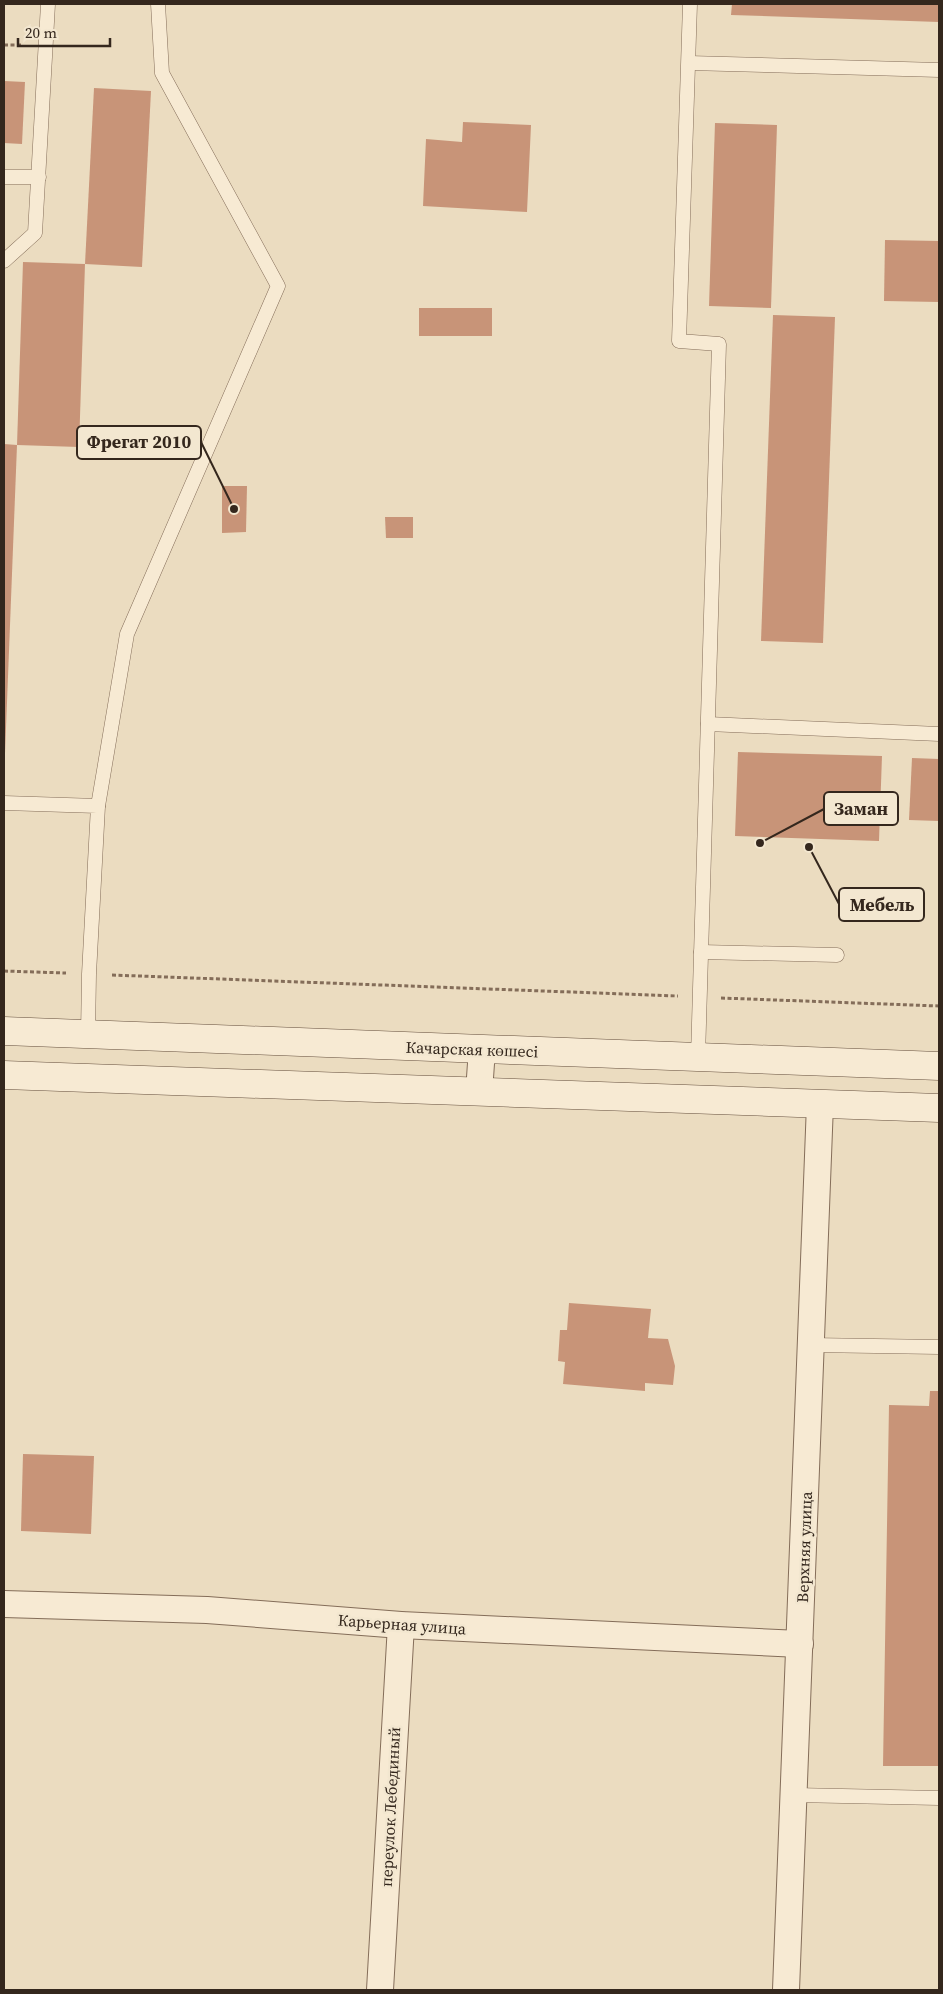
<svg xmlns="http://www.w3.org/2000/svg" width="943" height="1994" font-family="'Source Serif 4',serif">
  <rect width="100%" height="100%" fill="#ebdcc0"/>
  <g fill="#c89478">
    <path d="M732,4H939V22L731,15Z"/>
    <path d="M4,81L25,82L22,144L4,143Z"/>
    <path d="M94,88L151,91L142,267L85,264Z"/>
    <path d="M463,122L531,125L527,212L423,206L426,139L462,142Z"/>
    <path d="M715,123L777,125L771,308L709,306Z"/>
    <path d="M885,240L939,241V302L884,301Z"/>
    <path d="M23,262L85,264L79,447L17,445Z"/>
    <rect x="419" y="308" width="73" height="28"/>
    <path d="M773,315L835,317L823,643L761,641Z"/>
    <path d="M4,444L17,445L5,754H4Z"/>
    <path d="M222,486H247L246,532L222,533Z"/>
    <path d="M385,517H413V538H386Z"/>
    <path d="M738,752L882,756L879,841L735,836Z"/>
    <path d="M912,758L939,759V821L909,820Z"/>
    <path d="M569,1303L651,1309L648,1338L668,1339L675,1366L673,1385L645,1383V1391L563,1384L565,1362L558,1361L560,1330H567Z"/>
    <path d="M930,1391H939L938,1766H883L889,1405L929,1406Z"/>
    <path d="M23,1454L94,1456L91,1534L21,1531Z"/>
  </g>
  <g fill="none" stroke-linecap="round" stroke-linejoin="round">
    <defs>
      <g id="lane">
        <path d="M690,4L679,341L719,344L698,1057"/>
        <path d="M689,63L939,70"/>
        <path d="M4,177H39"/>
        <path d="M4,261L35,233L48,4"/>
        <path d="M708,724L939,734"/>
        <path d="M4,803L98,806L89,974L88,1034"/>
        <path d="M98,806L127,634L278,286L162,73L158,4"/>
        <path d="M701,952L837,955"/>
        <path d="M811,1345L939,1347"/>
        <path d="M794,1795L939,1798"/>
      </g>
      <g id="street">
        <path d="M479,1092L482,1049"/>
        <path d="M4,1604L207,1610L401,1625L800,1644"/>
        <path d="M380,1990L401,1625"/>
        <path d="M786,1990L820,1104"/>
      </g>
      <g id="secondary">
        <path d="M4,1031L939,1066"/>
        <path d="M4,1075L939,1108"/>
      </g>
    </defs>
    <use href="#lane" stroke="#846d59" stroke-width="15"/>
    <use href="#street" stroke="#846d59" stroke-width="28"/>
    <use href="#secondary" stroke="#654f3d" stroke-width="29"/>
    <g stroke="#846d59" stroke-width="3" stroke-dasharray="4 2.5" stroke-linecap="butt">
      <path d="M4,45H23"/>
      <path d="M4,971L66,973"/>
      <path d="M112,975L678,996"/>
      <path d="M721,998L939,1006"/>
    </g>
    <use href="#lane" stroke="#f7ead3" stroke-width="14"/>
    <use href="#street" stroke="#f7ead3" stroke-width="26"/>
    <use href="#secondary" stroke="#f7ead3" stroke-width="28"/>
  </g>
  <g text-anchor="middle" stroke-width="5" stroke-linejoin="round" paint-order="stroke">
    <g font-size="16" fill="#34271d" stroke="#f3e7d0">
      <text transform="translate(472 1049) rotate(2)" y="6">Качарская көшесі</text>
      <text transform="translate(804 1547) rotate(-88)" y="6">Верхняя улица</text>
      <text transform="translate(402 1624) rotate(4)" y="6">Карьерная улица</text>
      <text transform="translate(390 1807) rotate(-87)" y="6">переулок Лебединый</text>
    </g>
  </g>
  <path fill="none" stroke="#34271d" stroke-width="2" d="M234 509L201 442M760 843L824 809M809 847L839 904"/>
  <g fill="#34271d" stroke="#f3e7d0" stroke-width="2">
    <circle cx="234" cy="509" r="5"/>
    <circle cx="760" cy="843" r="5"/>
    <circle cx="809" cy="847" r="5"/>
  </g>
  <g fill="#f3e7d0" stroke="#34271d" stroke-width="2">
    <rect x="77" y="426" width="124" height="33" rx="5"/>
    <rect x="824" y="792" width="74" height="33" rx="5"/>
    <rect x="839" y="888" width="85" height="33" rx="5"/>
  </g>
  <g font-size="18" text-anchor="middle" font-weight="bold" fill="#34271d">
    <text x="139" y="448">Фрегат 2010</text>
    <text x="861" y="815">Заман</text>
    <text x="882" y="911">Мебель</text>
  </g>
  <rect width="943" height="1994" fill="none" stroke="#34271d" stroke-width="10"/>
  <path d="M18 38v8h92v-8" fill="none" stroke="#34271d" stroke-width="2.5"/>
  <text x="25" y="38" font-size="15" fill="#34271d" stroke="#f3e7d0" stroke-width="4" paint-order="stroke">20 m</text>
</svg>
